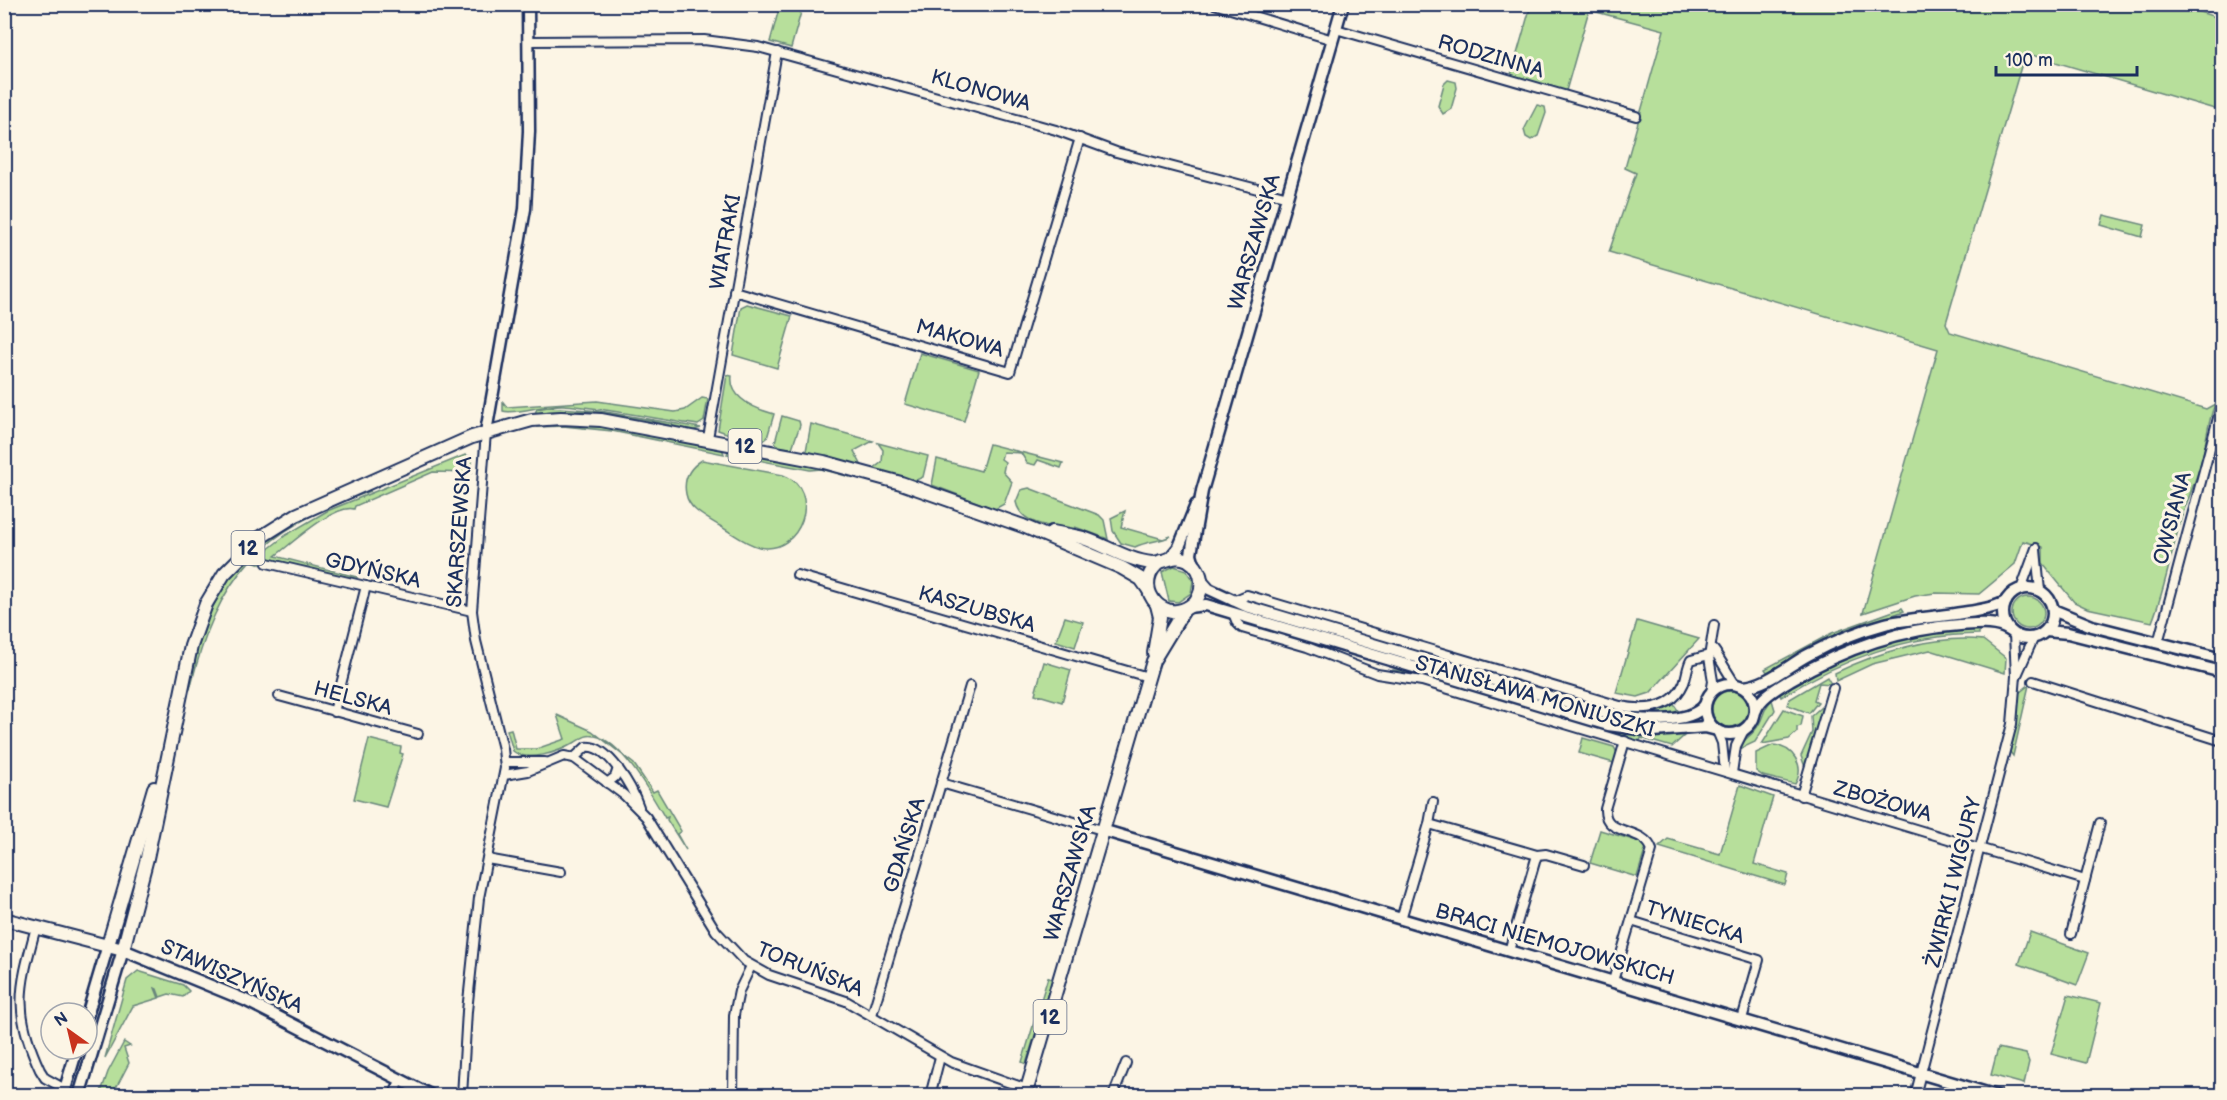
<svg xmlns="http://www.w3.org/2000/svg" width="2227" height="1100" font-family="'Balsamiq Sans',sans-serif">
  <rect width="100%" height="100%" fill="#fcf5e5"/>
  <filter id="ink" filterUnits="userSpaceOnUse"><feTurbulence type="fractalNoise" baseFrequency=".0167" numOctaves="2"/><feDisplacementMap in="SourceGraphic" scale="12" xChannelSelector="R" yChannelSelector="G"/><feConvolveMatrix kernelMatrix="1 2 1 2 8 2 1 2 1" color-interpolation-filters="sRGB"/></filter>
  <g filter="url(#ink)">
    <g fill="#b7df9b" stroke="#69877c" stroke-width="1.5">
      <path d="M1585,4H2174L2222,19V93L2218,110L2025,53L1946,323L1950,332L2206,409L2215,404C2207,423 2207,442 2201,462C2196,482 2187,500 2181,519C2171,554 2165,589 2152,622L2087,608L2074,602L2043,564V547L2023,541L2015,564L1979,594L1935,593L1915,596L1863,613L1938,349L1609,252L1636,173L1625,168L1664,30L1589,10L1566,91L1511,75L1531,5H1570L1584,8Z"/>
      <path d="M780,5H803L791,48L770,42Z"/>
      <path d="M1448,80L1456,82L1457,88L1451,109L1443,114L1438,106L1444,84Z"/>
      <path d="M1537,105L1545,107L1546,113L1538,136L1531,140L1526,137L1524,130Z"/>
      <path d="M2104,215L2145,225L2142,237L2101,225Z"/>
      <path d="M747,304L792,316L777,368L733,355L741,307Z"/>
      <path d="M920,353L979,370L964,421L905,404Z"/>
      <path d="M727,375L732,376C729,399 756,409 774,414L767,438L762,442L732,438V435L718,430Z"/>
      <path d="M702,398L708,399L704,421L698,425C653,419 608,408 563,405C546,404 514,415 503,411V402L507,407L597,401L675,412L685,410Z"/>
      <path d="M548,407L600,411L701,428L694,430C643,420 587,405 535,413L537,409Z"/>
      <path d="M782,416L799,421L800,425L792,448L779,447L775,442Z"/>
      <path d="M575,424L619,427L721,446L724,454L612,431L563,426L537,427Z"/>
      <path d="M811,424L873,441L854,451L862,466L806,451Z"/>
      <path d="M878,443L928,456L923,477L914,481L873,469L882,462L883,450Z"/>
      <path d="M989,444L1063,463L1061,468L1038,460L1035,465L1027,463L1021,453L1003,452L1001,459L1005,462L1003,472L1012,482L1004,504L995,509L932,485L937,459L981,471Z"/>
      <path d="M730,448L817,466L850,477L821,469L810,470L727,454Z"/>
      <path d="M465,455L472,457V473L433,472L355,506L354,509C334,504 291,544 275,556L357,577L356,580L267,560L265,566L253,561L286,535L327,511Z"/>
      <path d="M702,460L783,475C824,489 801,557 759,547C745,544 731,532 718,525C706,517 689,510 686,494C683,479 689,468 702,460Z"/>
      <path d="M1029,488L1099,515L1104,520L1108,539L1075,527L1074,530C1054,527 1021,526 1016,502L1021,490Z"/>
      <path d="M371,491C259,530 218,575 190,689L188,687C207,577 262,519 371,491Z"/>
      <path d="M1125,511L1121,527L1163,539L1171,536C1159,542 1147,541 1135,547L1121,543L1113,531L1111,518Z"/>
      <path d="M1174,566L1186,570L1193,581L1191,593L1178,602L1169,601L1162,572Z"/>
      <circle cx="2028" cy="613" r="16"/>
      <path d="M1255,601L1616,709C1636,713 1656,715 1673,703L1679,712L1658,715L1617,711Z"/>
      <path d="M1902,608L1904,611L1835,636L1767,672L1765,669L1832,633Z"/>
      <path d="M1978,615V619C1903,621 1837,645 1774,685L1772,682C1808,661 1845,640 1886,629C1916,621 1947,619 1978,615Z"/>
      <path d="M1065,617L1083,622L1075,647L1056,641Z"/>
      <path d="M1637,621L1699,639L1650,693L1638,697L1616,693Z"/>
      <path d="M1979,630V634C1906,635 1842,659 1781,697L1780,694C1838,654 1908,630 1979,630Z"/>
      <path d="M1983,640L2006,658L2005,673L1930,650L1872,664L1836,681L1835,673C1878,652 1934,635 1983,640Z"/>
      <path d="M1044,662L1071,670L1062,702L1035,694Z"/>
      <path d="M1393,670L1406,671L1607,731L1651,737L1685,735L1672,747L1641,738L1640,741L1621,738L1415,675L1393,674Z"/>
      <path d="M1827,677L1831,684L1819,683L1814,700L1818,702L1809,713L1788,705L1790,699Z"/>
      <path d="M2029,685L2013,756L2010,752L2017,722L2019,693Z"/>
      <circle cx="1730" cy="709" r="18"/>
      <path d="M1772,700L1775,710L1755,742L1740,749C1742,739 1749,738 1755,730C1764,720 1762,709 1772,700Z"/>
      <path d="M1821,707L1822,710L1805,767L1801,756L1812,732L1811,716Z"/>
      <path d="M1784,709L1803,716L1801,726L1797,727V732L1789,739L1762,744Z"/>
      <path d="M557,715L592,731L634,764L653,792L657,790L681,831L677,834L686,850L667,820L668,817L665,818C652,796 622,741 595,736C585,734 581,739 574,743C559,752 527,763 513,751L507,730L511,729L516,749H536L565,739Z"/>
      <path d="M1583,738L1614,747L1617,753L1614,763L1579,753Z"/>
      <path d="M369,739L401,747L400,753L403,754L386,807L354,799Z"/>
      <path d="M1773,745C1793,747 1806,766 1795,784L1763,776L1756,771V753Z"/>
      <path d="M1740,785L1773,797L1754,864L1788,874L1785,885L1659,847L1668,839L1720,854Z"/>
      <path d="M1600,830L1647,844L1637,877L1590,863Z"/>
      <path d="M2030,932L2089,953L2077,985L2019,964Z"/>
      <path d="M138,971L183,985L189,991L183,997L169,994L160,997L157,989L155,988L159,998L133,1006L105,1058L127,980Z"/>
      <path d="M1048,977L1052,980L1026,1064L1022,1062Z"/>
      <path d="M2068,995L2101,1003L2086,1063L2051,1054Z"/>
      <path d="M124,1042L130,1046L124,1048L129,1063L115,1090L116,1094L100,1095L108,1072Z"/>
      <path d="M1998,1048L2026,1054L2029,1062L2024,1084L1991,1075Z"/>
    </g>
    <g fill="none" stroke-linecap="round" stroke-linejoin="round">
      <defs>
        <g id="street">
          <path d="M1214,4L1333,40"/>
          <path d="M1336,29L1636,116"/>
          <path d="M529,41L704,40L758,47L1056,130L1116,152L1288,197"/>
          <path d="M734,291L1010,372L1080,138"/>
          <path d="M708,438L777,52"/>
          <path d="M2036,550L2040,591"/>
          <path d="M267,563L472,611"/>
          <path d="M797,575L1148,677"/>
          <path d="M2021,589L2036,548"/>
          <path d="M1233,601L1247,595L1620,706C1645,711 1672,710 1684,683C1687,675 1687,667 1691,660L1716,653"/>
          <path d="M1233,613L1237,623L1242,628L1307,647L1377,674L1422,681L2085,880"/>
          <path d="M2158,643L2222,403"/>
          <path d="M1714,650L1735,684"/>
          <path d="M2017,675L2034,637"/>
          <path d="M2033,681L2222,741"/>
          <path d="M1711,693L1713,681L1709,657L1714,625"/>
          <path d="M279,696L418,734"/>
          <path d="M334,712L366,586"/>
          <path d="M1717,731L1722,743L1725,771"/>
          <path d="M574,758L586,747C608,744 633,789 639,807"/>
          <path d="M505,762H545"/>
          <path d="M1732,773L1736,746L1743,732"/>
          <path d="M504,775L528,771L564,756L574,758L624,795L646,817L716,931L744,961L769,975L846,1001L951,1062L1027,1089"/>
          <path d="M607,783L615,777L618,768"/>
          <path d="M941,783L1102,830"/>
          <path d="M1801,796L1833,688"/>
          <path d="M1429,824L1433,802"/>
          <path d="M1537,855L1546,854L1584,865"/>
          <path d="M487,859L561,872"/>
          <path d="M1401,919L1429,824L1537,855L1509,951"/>
          <path d="M1631,921L1759,960L1742,1019"/>
          <path d="M36,927C20,987 12,1010 40,1070L45,1078L65,1089"/>
          <path d="M2071,934L2100,823"/>
          <path d="M1613,981L1652,850C1644,826 1604,837 1605,809L1625,741"/>
          <path d="M872,1015L970,686"/>
          <path d="M818,1093L820,1096"/>
          <path d="M393,1096L401,1079"/>
          <path d="M462,1096L467,1011L479,898L505,768L503,749L476,641L472,611L486,432"/>
          <path d="M733,1096L734,1015L739,991L751,966"/>
          <path d="M930,1096L940,1057"/>
          <path d="M1113,1096L1126,1063"/>
          <path d="M1915,1096L2012,724L2016,676L2014,634"/>
        </g>
        <g id="secondary">
          <path d="M486,432L525,209L529,131L528,4"/>
          <path d="M1170,558L1179,547L1196,505"/>
          <path d="M1195,567L1191,554L1202,491L1343,4"/>
          <path d="M1201,580L1209,589L1246,606L1611,715C1634,720 1689,726 1705,705"/>
          <circle cx="2028" cy="613" r="25"/>
          <path d="M1188,607L1206,605L1608,725L1654,731L1705,727L1713,729"/>
          <path d="M2053,610L2092,626L2222,659"/>
          <path d="M2046,631L2068,633L2222,672"/>
          <circle cx="1730" cy="709" r="25"/>
          <path d="M1743,687C1766,686 1789,665 1808,655C1832,642 1859,631 1885,624C1911,617 1991,614 2006,601"/>
          <path d="M1756,710C1760,697 1779,687 1790,680C1843,649 1898,629 1960,625C1976,624 1995,621 2009,630"/>
          <path d="M1102,830L1997,1096"/>
          <path d="M87,1016L108,945"/>
          <path d="M63,1096L77,1049"/>
          <path d="M79,1096L123,950L245,1000L432,1096"/>
        </g>
        <g id="primary">
          <path d="M1052,532C1062,534 1073,535 1083,538C1105,545 1129,561 1152,563C1165,563 1174,553 1188,560C1205,570 1206,595 1190,606C1161,626 1130,583 1161,561"/>
          <path d="M1154,653L1160,617L1157,605"/>
          <path d="M4,919L123,950L147,858L191,646L206,604L224,574L261,537L296,515L472,437L532,420L561,418L601,420L824,462L901,483L1023,526L1122,568L1141,579L1148,589"/>
          <path d="M108,945L154,788"/>
          <path d="M1025,1096L1153,661L1184,610"/>
        </g>
      </defs>
      <use href="#street" stroke="#1b2f5e" stroke-width="12"/>
      <use href="#secondary" stroke="#1b2f5e" stroke-width="15"/>
      <use href="#primary" stroke="#1b2f5e" stroke-width="16"/>
      <use href="#street" stroke="#fcf5e5" stroke-width="8"/>
      <use href="#secondary" stroke="#fcf5e5" stroke-width="10"/>
      <use href="#primary" stroke="#fcf5e5" stroke-width="12"/>
    </g>
  </g>
  <g text-anchor="middle" stroke-width="6" stroke-linejoin="round" paint-order="stroke">
    <g fill="#fcf5e5" stroke="#5e6a86" stroke-width="1.5">
      <rect x="728.5" y="429" width="33" height="34" rx="4.5"/>
      <rect x="231.5" y="531" width="33" height="34" rx="4.5"/>
      <rect x="1033.5" y="1000" width="33" height="34" rx="4.5"/>
    </g>
    <g font-size="20" font-weight="bold" fill="#1b2f5e">
      <text x="745" y="453">12</text>
      <text x="248" y="555">12</text>
      <text x="1050" y="1024">12</text>
    </g>
    <g font-size="21" fill="#1b2f5e" stroke="#fcf5e5">
      <text transform="translate(1491 56) rotate(16)" y="7">RODZINNA</text>
      <text transform="translate(981 90) rotate(16)" y="7">KLONOWA</text>
      <text transform="translate(725 242) rotate(-80)" y="7">WIATRAKI</text>
      <text transform="translate(1254 242) rotate(-74)" y="7">WARSZAWSKA</text>
      <text transform="translate(960 338) rotate(16)" y="7">MAKOWA</text>
      <text transform="translate(2172 518) rotate(-75)" y="7">OWSIANA</text>
      <text transform="translate(459 532) rotate(-86)" y="7">SKARSZEWSKA</text>
      <text transform="translate(373 570) rotate(13)" y="7">GDYŃSKA</text>
      <text transform="translate(977 609) rotate(16)" y="7">KASZUBSKA</text>
      <text transform="translate(1535 696) rotate(16)" y="7">STANISŁAWA MONIUSZKI</text>
      <text transform="translate(353 698) rotate(15)" y="7">HELSKA</text>
      <text transform="translate(1883 801) rotate(16)" y="7">ZBOŻOWA</text>
      <text transform="translate(904 845) rotate(-73)" y="7">GDAŃSKA</text>
      <text transform="translate(1070 873) rotate(-74)" y="7">WARSZAWSKA</text>
      <text transform="translate(1953 882) rotate(-76)" y="7">ŻWIRKI I WIGURY</text>
      <text transform="translate(1695 922) rotate(17)" y="7">TYNIECKA</text>
      <text transform="translate(1555 944) rotate(16)" y="7">BRACI NIEMOJOWSKICH</text>
      <text transform="translate(810 969) rotate(22)" y="7">TORUŃSKA</text>
      <text transform="translate(232 976) rotate(24)" y="7">STAWISZYŃSKA</text>
    </g>
  </g>
  <rect width="2227" height="1100" fill="none" stroke="#fcf5e5" stroke-width="24"/>
  <rect x="12" y="12" width="2203" height="1076" fill="none" stroke="#1b2f5e" stroke-width="2" filter="url(#ink)"/>
  <g transform="translate(69 1031) rotate(326)"><circle r="28" fill="#fcf5e5" stroke="#a2a6af" stroke-width="1.5"/>
  <path d="M0-4.5L10 22L0 15L-10 22Z" fill="#c8321e"/>
  <text y="-9" font-size="16" font-weight="bold" text-anchor="middle" fill="#1b2f5e">N</text>
  </g>
  <path d="M1996 66v9h141v-9" fill="none" stroke="#1b2f5e" stroke-width="3"/>
  <text x="2005" y="66" font-size="18" fill="#1b2f5e" stroke="#fcf5e5" stroke-width="4.5" paint-order="stroke">100 m</text>
</svg>
